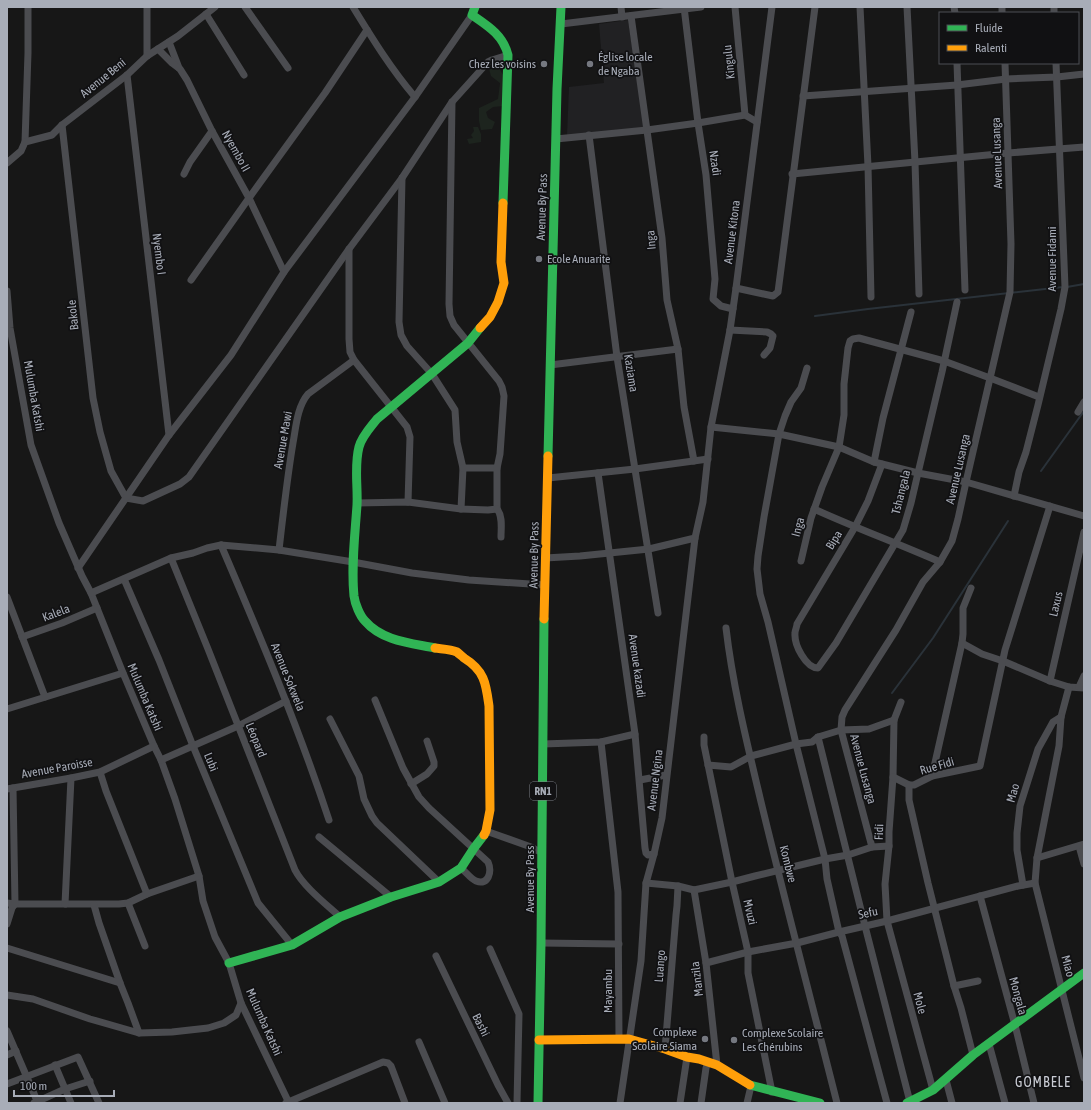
<svg xmlns="http://www.w3.org/2000/svg" width="1091" height="1110" font-family="'Asap Condensed',sans-serif">
  <rect width="100%" height="100%" fill="#171717"/>
  <path fill="#212123" d="M628,20L645,128L567,136L569,87L604,83L599,24Z"/>
  <g fill="#1d241e">
    <path d="M499,68L506,80L503,106L493,107L486,112L488,118L495,122L492,129L481,130L479,121V108L498,99L500,83L491,76L489,69Z"/>
    <path d="M473,127H478L481,134V142L469,144L467,139L473,138L471,135L474,131Z"/>
  </g>
  <g fill="none" stroke-linecap="round" stroke-linejoin="round">
    <g stroke="#2a3239" stroke-width="2">
      <path d="M1067,287L1084,284"/>
      <path d="M815,316L868,309L1063,287"/>
      <path d="M1041,471L1084,411"/>
      <path d="M892,693L933,638L1008,521"/>
    </g>
    <g stroke="#4b4c50" stroke-width="7">
      <path d="M245,7L288,68"/>
      <path d="M353,7C372,38 391,69 415,97"/>
      <path d="M621,7L622,17"/>
      <path d="M684,7L698,123L706,175L715,279L713,299L721,306L733,309"/>
      <path d="M735,7L745,115"/>
      <path d="M860,7L868,166L871,297"/>
      <path d="M907,7L915,162L919,294"/>
      <path d="M954,7L955,13"/>
      <path d="M1002,7V13"/>
      <path d="M1054,7V13"/>
      <path d="M206,14L244,75"/>
      <path d="M631,16L662,238L667,300L678,349L684,407L694,461"/>
      <path d="M561,24L701,7"/>
      <path d="M169,42L179,68"/>
      <path d="M158,49L172,63L180,69L187,80L212,131L249,198L284,272"/>
      <path d="M147,56V7"/>
      <path d="M957,63L965,290"/>
      <path d="M127,75C140,195 156,315 169,435"/>
      <path d="M803,96L957,85L1006,79L1057,77L1084,74"/>
      <path d="M62,125L93,398L100,432L111,471L126,498L143,501L180,484L189,477L349,249L402,178L452,102L488,62L492,60L508,55"/>
      <path d="M589,135L617,357L658,613"/>
      <path d="M556,139L647,130L698,123L745,115L757,122"/>
      <path d="M25,142L28,53V7"/>
      <path d="M7,163L21,151L25,142L52,135L62,125L127,75L147,56L178,36L215,7"/>
      <path d="M184,174L190,162L212,131"/>
      <path d="M792,174L1008,153L1084,147"/>
      <path d="M402,178L399,322L401,335L407,346L432,374L455,410L457,442L463,468L461,509"/>
      <path d="M349,249V339L350,352L354,360L407,427L410,437L408,502"/>
      <path d="M191,280L249,198L325,93L367,30"/>
      <path d="M736,288L773,296L778,292L815,7"/>
      <path d="M7,291L10,328L31,445L59,523L82,576L91,593L123,673L154,746L161,760L175,799L199,876L203,901L215,937L229,963L241,1003L289,1103"/>
      <path d="M730,330L767,332L771,334L773,336L770,348L764,355"/>
      <path d="M550,365L678,349"/>
      <path d="M807,368L801,388L791,402L785,416L779,434L764,517L758,556L757,569L760,594L768,622L796,744L825,859L827,879L839,932L842,936L887,1103"/>
      <path d="M1078,412L1084,402"/>
      <path d="M711,427L779,434L839,447L874,462L918,473L966,482L1084,516"/>
      <path d="M874,462L883,418L911,312"/>
      <path d="M882,464L868,501L855,527L797,624C797,627 795,630 795,633C794,645 806,668 818,668L836,643L903,530L911,503L918,473L942,372L957,302"/>
      <path d="M463,468H497"/>
      <path d="M598,473L635,734L645,848L646,853L648,855L654,854"/>
      <path d="M548,478L635,469L708,459"/>
      <path d="M1014,496L1019,472L1026,452L1038,405L1061,309L1065,287L1056,63"/>
      <path d="M357,503L408,502L461,509L488,510L497,509V468L500,454L504,396L502,387L499,381L454,325L450,316L449,304L452,102"/>
      <path d="M497,509C503,516 501,528 501,537"/>
      <path d="M814,509C856,528 899,544 940,562"/>
      <path d="M221,545C260,636 298,726 329,820"/>
      <path d="M279,550C283,515 287,479 293,443C296,427 297,407 308,394L354,360"/>
      <path d="M171,558L208,649L295,870C303,886 327,905 340,917"/>
      <path d="M545,558L580,556L649,549L695,538"/>
      <path d="M801,561L811,518L822,487L839,447L844,415V384L848,348L850,341L853,339L859,338L944,361L990,378L1039,397"/>
      <path d="M78,568L169,435L231,355L284,272L415,97L472,15"/>
      <path d="M124,579L159,660L193,746L258,903L292,945"/>
      <path d="M91,593L171,558L193,553L207,548L221,545L279,550L353,562L412,573L469,580L545,585"/>
      <path d="M7,597L45,697"/>
      <path d="M726,628C733,688 748,747 762,806C786,905 812,1004 837,1103"/>
      <path d="M22,637L62,623L97,608"/>
      <path d="M962,643L982,654L1003,661L1050,681L1069,687L1084,688"/>
      <path d="M1050,681L1084,532"/>
      <path d="M1069,687L1061,717L1059,746L1037,858L1035,883L1084,1078"/>
      <path d="M1079,687L1084,676"/>
      <path d="M375,700L403,768L419,797L429,808L488,862C492,871 489,886 476,881C471,879 466,872 461,868"/>
      <path d="M901,702L894,720L893,777L889,832V846L885,884L887,921L933,1090"/>
      <path d="M7,709L123,673"/>
      <path d="M330,719L359,776L364,799L372,816L377,823L439,882"/>
      <path d="M704,737V745L732,882L748,952V973L772,1092"/>
      <path d="M818,737L865,926L910,1102"/>
      <path d="M601,742L618,892L619,1039"/>
      <path d="M543,744L601,742L635,734"/>
      <path d="M161,760L238,726L286,701"/>
      <path d="M708,765L731,767L751,756L796,744L812,742L818,737L841,730L869,729L894,720"/>
      <path d="M100,772L106,791L147,894"/>
      <path d="M932,776L962,643L963,634V608L971,588"/>
      <path d="M893,777L909,785"/>
      <path d="M640,780L666,775"/>
      <path d="M411,784L427,774L434,766V762L427,741"/>
      <path d="M7,789L71,778L100,772L154,746"/>
      <path d="M486,831L531,847L542,853"/>
      <path d="M319,837L391,897"/>
      <path d="M1079,846L1084,864"/>
      <path d="M872,847L841,730L842,717L845,710L896,630L923,582L940,562L952,541L958,519L966,482L1010,292L1011,244L1005,63"/>
      <path d="M1037,858L1084,844"/>
      <path d="M646,883L678,886L694,890L732,882L755,876L825,859L848,855L872,847L889,846"/>
      <path d="M1023,885L1017,850V833L1020,806L1038,749L1053,722L1061,717"/>
      <path d="M694,890L706,963L717,1065"/>
      <path d="M980,896L1015,1025L1034,1103"/>
      <path d="M7,903L15,904H119L128,903L147,894L199,876"/>
      <path d="M128,903L145,946"/>
      <path d="M65,904L71,778"/>
      <path d="M94,905L99,923L120,983L128,1003L139,1033"/>
      <path d="M7,924L12,908L15,904L13,788"/>
      <path d="M541,943L619,944"/>
      <path d="M7,948L120,983"/>
      <path d="M490,949L519,1014L517,1103"/>
      <path d="M436,956L498,1085L508,1103"/>
      <path d="M706,963L748,952L797,943L839,932L887,921L1018,886L1035,883"/>
      <path d="M954,986L978,981"/>
      <path d="M7,995L33,999L90,1019L139,1033L172,1032L208,1028L224,1023L236,1015L241,1003"/>
      <path d="M7,1031L38,1103"/>
      <path d="M419,1042L445,1103"/>
      <path d="M989,1044L1005,1103"/>
      <path d="M665,1049L676,915L677,906L678,886"/>
      <path d="M7,1055L16,1051"/>
      <path d="M973,1055L961,1008L954,986L928,883L909,800V785H914L932,776L980,766L1005,650L1050,506"/>
      <path d="M55,1065L71,1103"/>
      <path d="M946,1080L952,1103"/>
      <path d="M7,1084L78,1057L99,1103"/>
      <path d="M34,1103L65,1089L90,1081"/>
      <path d="M286,1103L383,1062L388,1063L391,1066L405,1103"/>
      <path d="M620,1103L641,961L646,883L654,854L662,818L695,538L703,502L711,427L730,330L736,288L772,7"/>
      <path d="M680,1103L687,1057"/>
      <path d="M701,1103L706,1068L708,1062"/>
      <path d="M747,1103L751,1086"/>
    </g>
    <g stroke="#30b455" stroke-width="9">
      <path d="M475,7L472,15C488,26 503,35 508,55L503,203"/>
      <path d="M548,456L557,89L561,7"/>
      <path d="M435,648C411,643 382,641 365,621C360,616 355,604 354,596C351,566 355,535 357,505C358,486 354,466 359,447C362,436 370,428 377,419L468,343L480,328"/>
      <path d="M229,963L292,945L340,917L391,897L439,882L461,868L474,848L484,835"/>
      <path d="M750,1085L820,1103"/>
      <path d="M538,1103L541,943L544,619"/>
      <path d="M907,1103L933,1090L973,1055L1084,973"/>
    </g>
    <g stroke="#ff9f0a" stroke-width="9">
      <path d="M480,328L490,317L498,302L504,283L501,262L503,203"/>
      <path d="M544,619L548,456"/>
      <path d="M435,648C442,649 450,649 457,652C459,654 462,656 464,658C485,671 486,684 489,706L490,810L486,831L484,835"/>
      <path d="M539,1040L629,1039L665,1049L687,1057L699,1059L717,1065L750,1085"/>
    </g>
  </g>
  <g fill="#757880" stroke="#111113" stroke-width="1.5">
    <circle cx="544" cy="64" r="4"/>
    <circle cx="590" cy="64" r="4"/>
    <circle cx="539" cy="259" r="4"/>
    <circle cx="705" cy="1039" r="4"/>
    <circle cx="734" cy="1040" r="4"/>
  </g>
  <g text-anchor="middle" stroke-width="3.5" stroke-linejoin="round" paint-order="stroke">
    <rect fill="#111113" stroke="#7b7e86" stroke-width="1" x="530" y="782" width="26" height="18" rx="3"/>
    <g font-size="11" font-weight="bold" fill="#a8adb8">
      <text x="543" y="795">RN1</text>
    </g>
    <g font-size="12" fill="#a8adb8" stroke="#111113" text-anchor="start">
      <text x="598" y="61">Église locale<tspan x="598" dy="14">de Ngaba</tspan></text>
      <text x="536" y="68" text-anchor="end">Chez les voisins</text>
      <text x="547" y="263">Ecole Anuarite</text>
      <text x="697" y="1036" text-anchor="end">Complexe<tspan x="697" dy="14">Scolaire Siama</tspan></text>
      <text x="742" y="1037">Complexe Scolaire<tspan x="742" dy="14">Les Chérubins</tspan></text>
    </g>
    <g font-size="12" fill="#a8adb8" stroke="#111113">
      <text transform="translate(729 62) rotate(-96)" y="4">Kingulu</text>
      <text transform="translate(103 78) rotate(-39)" y="4">Avenue Beni</text>
      <text transform="translate(236 151) rotate(61)" y="4">Nyembo II</text>
      <text transform="translate(997 153) rotate(-92)" y="4">Avenue Lusanga</text>
      <text transform="translate(715 163) rotate(82)" y="4">Nzadi</text>
      <text transform="translate(542 207) rotate(-88)" y="4">Avenue By Pass</text>
      <text transform="translate(732 232) rotate(-83)" y="4">Avenue Kitona</text>
      <text transform="translate(651 240) rotate(-95)" y="4">Inga</text>
      <text transform="translate(159 254) rotate(83)" y="4">Nyembo I</text>
      <text transform="translate(1052 259) rotate(-90)" y="4">Avenue Fidami</text>
      <text transform="translate(73 315) rotate(-96)" y="4">Bakole</text>
      <text transform="translate(631 373) rotate(81)" y="4">Kaziama</text>
      <text transform="translate(34 396) rotate(80)" y="4">Mulumba Katshi</text>
      <text transform="translate(283 440) rotate(-80)" y="4">Avenue Mawi</text>
      <text transform="translate(958 469) rotate(-77)" y="4">Avenue Lusanga</text>
      <text transform="translate(901 492) rotate(-76)" y="4">Tshangala</text>
      <text transform="translate(798 527) rotate(-75)" y="4">Inga</text>
      <text transform="translate(834 540) rotate(-59)" y="4">Bipa</text>
      <text transform="translate(534 555) rotate(-89)" y="4">Avenue By Pass</text>
      <text transform="translate(1056 604) rotate(-77)" y="4">Laxus</text>
      <text transform="translate(56 613) rotate(-21)" y="4">Kalela</text>
      <text transform="translate(637 666) rotate(82)" y="4">Avenue kazadi</text>
      <text transform="translate(288 677) rotate(68)" y="4">Avenue Sokwela</text>
      <text transform="translate(145 697) rotate(67)" y="4">Mulumba Katshi</text>
      <text transform="translate(256 740) rotate(68)" y="4">Léopard</text>
      <text transform="translate(211 762) rotate(68)" y="4">Lubi</text>
      <text transform="translate(937 766) rotate(-16)" y="4">Rue Fidi</text>
      <text transform="translate(57 768) rotate(-10)" y="4">Avenue Paroisse</text>
      <text transform="translate(863 769) rotate(75)" y="4">Avenue Lusanga</text>
      <text transform="translate(655 780) rotate(-83)" y="4">Avenue Ngina</text>
      <text transform="translate(1013 793) rotate(-75)" y="4">Mao</text>
      <text transform="translate(879 832) rotate(-88)" y="4">Fidi</text>
      <text transform="translate(788 864) rotate(76)" y="4">Kombwe</text>
      <text transform="translate(530 879) rotate(-90)" y="4">Avenue By Pass</text>
      <text transform="translate(750 912) rotate(77)" y="4">Mvuzi</text>
      <text transform="translate(868 913) rotate(-12)" y="4">Sefu</text>
      <text transform="translate(660 966) rotate(-86)" y="4">Luango</text>
      <text transform="translate(1068 966) rotate(75)" y="4">Miao</text>
      <text transform="translate(697 979) rotate(-97)" y="4">Manzila</text>
      <text transform="translate(608 991) rotate(-90)" y="4">Mayambu</text>
      <text transform="translate(1018 996) rotate(75)" y="4">Mongala</text>
      <text transform="translate(920 1003) rotate(75)" y="4">Mole</text>
      <text transform="translate(264 1022) rotate(66)" y="4">Mulumba Katshi</text>
      <text transform="translate(481 1025) rotate(64)" y="4">Bashi</text>
    </g>
    <g font-size="14" letter-spacing="1" fill="#c9ccd4" stroke="#111113">
      <text x="1043" y="1087">GOMBELE</text>
    </g>
  </g>
  <rect width="1091" height="1110" fill="none" stroke="#a8adb8" stroke-width="16"/>
  <rect x="939" y="12" width="140" height="52" fill="#111113" stroke="#4d4f55"/>
  <rect x="947" y="25" width="20" height="6" fill="#30b455" stroke="#4d4f55"/>
  <text x="975" y="32" font-size="12" fill="#a8adb8">Fluide</text>
  <rect x="947" y="45" width="20" height="6" fill="#ff9f0a" stroke="#4d4f55"/>
  <text x="975" y="52" font-size="12" fill="#a8adb8">Ralenti</text>
  <path d="M14 1090v6h100v-6" fill="none" stroke="#a8adb8" stroke-width="2"/>
  <text x="20" y="1090" font-size="12" fill="#a8adb8" stroke="#111113" stroke-width="3" paint-order="stroke">100 m</text>
</svg>
